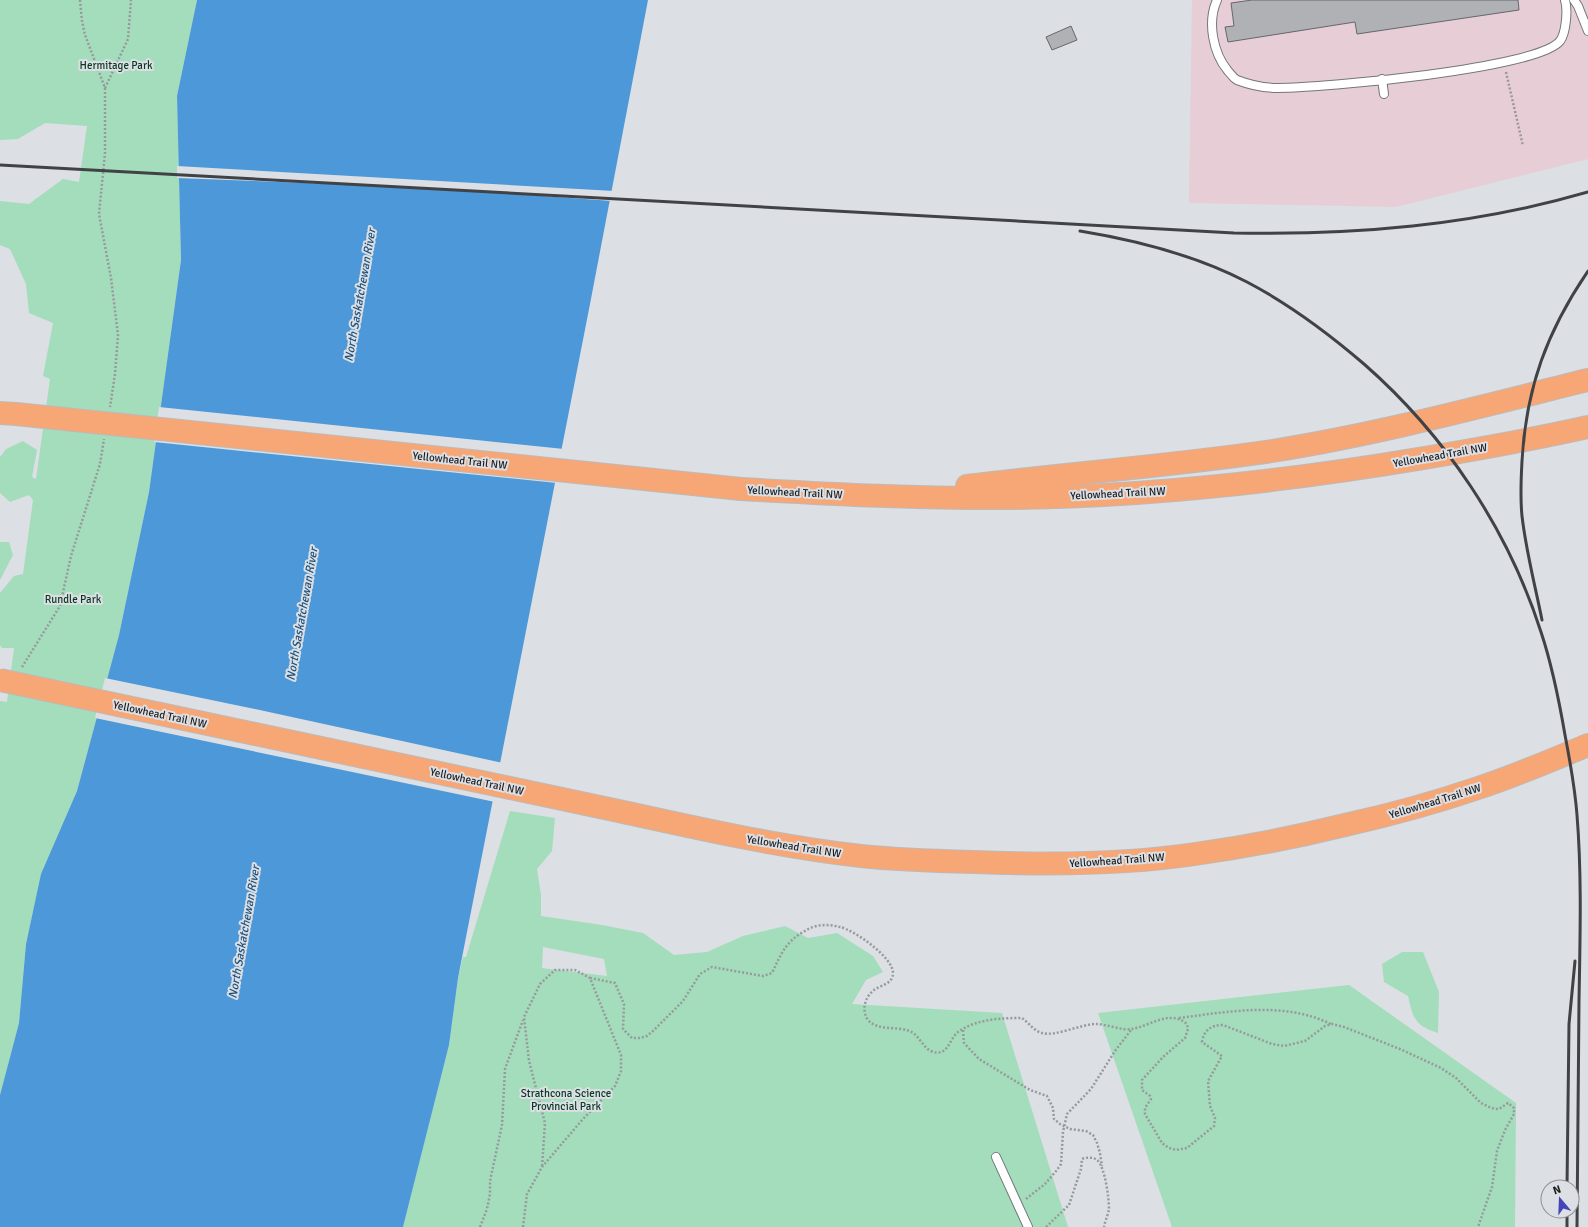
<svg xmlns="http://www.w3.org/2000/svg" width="1588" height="1227" font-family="Signika,sans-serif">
  <rect width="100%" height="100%" fill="#dcdfe3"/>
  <path fill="#e7cdd5" d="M1192,0H1588V159L1396,207L1189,203Z"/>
  <g fill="#a3ddbc" fill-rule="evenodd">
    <path d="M0,0H197L177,96L181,260L149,492L119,635L77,791L41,875L26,944L19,1023L0,1095V701L7,702L14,648H2L0,645V593L14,576L23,574L33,500L29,495L10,502L0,493V457L6,449L23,441L37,450L32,477L36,479L50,379L43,376L53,323L29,313L26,284L10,249L0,245V201L29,204L63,179L79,182L87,126L45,123L18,139L0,140Z"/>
    <path d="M0,542H9L13,555L0,580Z"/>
    <path d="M510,811L555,818L552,851L537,869L541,895V916L602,925L643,933L674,955L707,952L743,936L785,926L808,938L837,933L873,956L883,972L866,980L852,1004L1002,1013L1068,1227H403L449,1045L458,978L463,957H466ZM543,947L604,959L607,976L542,968Z"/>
    <path d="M1402,952H1423L1439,992L1438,1033C1415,1026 1413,1018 1408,996L1384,982L1382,964Z"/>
    <path d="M1349,985L1516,1103L1515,1227H1172L1098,1013Z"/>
  </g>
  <path fill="#4c98d9" d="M197,0H648L590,304L458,978L449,1045L403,1227H0V1095L19,1023L26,944L41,874L77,791L119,635L149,492L181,260L177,96Z"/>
  <g fill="#dcdfe3">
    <path d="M177,166L614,191L612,201L431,188L177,178Z"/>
    <path d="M159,407L564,449L557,483L154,442Z"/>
    <path d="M105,678L250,708L503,763L495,802L95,718Z"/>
  </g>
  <g fill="#afb1b5" stroke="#65676b">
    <path d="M1252,0H1518L1519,10L1357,34L1355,22L1228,42L1225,27L1234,26L1231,3Z"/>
    <path d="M1071,26L1077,40L1052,50L1046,37Z"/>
  </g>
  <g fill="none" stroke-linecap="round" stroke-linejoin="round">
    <defs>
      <g id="service">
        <path d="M1217,0C1207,22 1213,53 1228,71C1231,74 1233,78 1237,80C1250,85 1264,88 1278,88C1321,88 1537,69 1560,41C1566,33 1568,10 1565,0"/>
        <path d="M1574,0L1578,6L1588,31"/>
        <path d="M1382,79L1384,94"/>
        <path d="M996,1157L1028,1227"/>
      </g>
      <g id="motorway">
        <path d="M0,413L16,414"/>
        <path d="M967,486C1069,473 1171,466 1272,451C1379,434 1483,406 1588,380"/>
        <path d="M741,489C832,494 924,499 1015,498C1152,496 1288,481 1424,458C1479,449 1534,439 1588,427"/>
        <path d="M628,813C705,830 782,847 861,856C898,860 936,861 974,862C1047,865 1122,865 1195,854C1246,847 1296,837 1345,825C1390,815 1434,803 1478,788C1515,776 1552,760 1588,745"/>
      </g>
    </defs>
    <use href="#service" stroke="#74777a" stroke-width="10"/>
    <use href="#motorway" stroke="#bbbbbc" stroke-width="24"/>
    <g stroke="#979a9d" stroke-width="2.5" stroke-dasharray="2 2" stroke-linecap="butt">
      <path d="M80,0L82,21L85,35L105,88V153L99,214L111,278L118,335L115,374L110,407"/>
      <path d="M1506,72L1523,146"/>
      <path d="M105,88L128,39L131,0"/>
      <path d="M22,667L60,606L71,556L100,464L104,439"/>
      <path d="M590,978L615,983L624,1004L623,1029L632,1038H640L647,1036L653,1031L683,1001L700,974L712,967L763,976L772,973C781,954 786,941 805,931C815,924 828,924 840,927C854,930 893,957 893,973C893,984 881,985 874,990C865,997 861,1010 868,1020C877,1031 897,1026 909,1031C919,1034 922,1047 931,1051C948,1058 949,1039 958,1032C976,1019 1001,1018 1022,1018C1029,1023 1034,1031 1042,1033C1055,1037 1081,1024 1096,1024C1107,1024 1122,1031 1132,1029C1150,1026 1170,1009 1187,1024L1188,1029L1185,1038L1163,1057L1142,1080V1090L1150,1096L1151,1099L1145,1108V1114L1162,1143L1169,1148L1176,1150L1187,1148L1214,1126L1215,1118L1210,1106L1208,1081L1222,1056L1202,1042C1204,1030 1211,1025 1223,1025L1272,1044L1284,1046L1305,1041L1325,1026L1332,1024L1344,1027L1400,1049L1441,1068L1456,1078L1481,1103L1489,1107L1495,1109H1499L1508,1103L1514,1108V1114L1505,1130L1497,1151L1492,1187L1478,1227"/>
      <path d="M1179,1018C1219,1013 1262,1005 1302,1014C1312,1016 1322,1020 1331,1024"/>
      <path d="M963,1030L964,1043L979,1059L1030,1090L1047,1096L1053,1108L1054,1119L1060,1124L1070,1129L1086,1131L1093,1135L1097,1143L1100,1153L1102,1166"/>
      <path d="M1026,1199L1045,1184L1057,1170L1061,1164L1063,1132L1067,1114L1091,1089L1115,1051L1131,1030"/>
      <path d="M480,1227L487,1209L490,1194V1181L502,1125L505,1069L523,1020"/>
      <path d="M523,1227L527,1194L542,1167L583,1119L615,1086L621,1071V1055L590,978L575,970H555L540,984L524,1017L529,1061L545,1123L542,1167"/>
      <path d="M1046,1227L1069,1205L1081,1169L1082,1159C1087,1157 1093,1157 1097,1160C1105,1166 1109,1199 1109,1209C1108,1215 1105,1221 1104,1227"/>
    </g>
    <use href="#service" stroke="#fff" stroke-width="8"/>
    <use href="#motorway" stroke="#f7a675" stroke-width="22"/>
    <g stroke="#414245" stroke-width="3">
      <path d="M0,165L1234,233C1355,235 1471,226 1588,192"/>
      <path d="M1080,231C1135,240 1197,256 1247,282C1289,304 1328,333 1364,364C1445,435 1508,529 1541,632C1552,665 1559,700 1565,735C1570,761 1575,788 1577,815C1582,877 1580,940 1579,1002C1579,1077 1578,1152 1577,1227"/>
      <path d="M1542,620C1535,585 1526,551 1522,516C1520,497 1521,479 1522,461C1526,388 1547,331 1588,271"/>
      <path d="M1567,1187L1569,1024L1575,961"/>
      <path d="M1567,1227V1211"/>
    </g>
    <defs>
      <g id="motorway-bridge">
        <path d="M16,414L741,489"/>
        <path d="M0,680L628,813"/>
      </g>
    </defs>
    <use href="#motorway-bridge" stroke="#bbbbbc" stroke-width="24" stroke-linecap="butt"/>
    <use href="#motorway-bridge" stroke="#f7a675" stroke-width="22"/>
  </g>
  <g text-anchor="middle" stroke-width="4" stroke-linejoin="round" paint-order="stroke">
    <g font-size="11" fill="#093722" stroke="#dcdfe3">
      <text x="116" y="69">Hermitage Park</text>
      <text x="73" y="603">Rundle Park</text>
      <text x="566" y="1097">Strathcona Science<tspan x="566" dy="13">Provincial Park</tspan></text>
    </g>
    <g font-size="11" fill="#1c1d1f" stroke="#dcdfe3">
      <text transform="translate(1440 455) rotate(-10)" y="4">Yellowhead Trail NW</text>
      <text transform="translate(460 460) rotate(6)" y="4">Yellowhead Trail NW</text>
      <text transform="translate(795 492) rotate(3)" y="4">Yellowhead Trail NW</text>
      <text transform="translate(1118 493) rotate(-3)" y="4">Yellowhead Trail NW</text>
      <text transform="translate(160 714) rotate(12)" y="4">Yellowhead Trail NW</text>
      <text transform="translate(477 781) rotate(12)" y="4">Yellowhead Trail NW</text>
      <text transform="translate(1435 801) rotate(-17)" y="4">Yellowhead Trail NW</text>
      <text transform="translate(794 846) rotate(9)" y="4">Yellowhead Trail NW</text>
      <text transform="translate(1117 860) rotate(-4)" y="4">Yellowhead Trail NW</text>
    </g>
    <g font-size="12" font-style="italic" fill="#1b517c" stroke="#dcdfe3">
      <text transform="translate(360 295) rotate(-80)" y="4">North Saskatchewan River</text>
      <text transform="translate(302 614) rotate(-80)" y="4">North Saskatchewan River</text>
      <text transform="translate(244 932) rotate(-80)" y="4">North Saskatchewan River</text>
    </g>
  </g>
  <g transform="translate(1560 1199) rotate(341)"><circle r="19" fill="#dcdfe3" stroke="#8f9195"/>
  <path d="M0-3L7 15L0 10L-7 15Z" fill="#4544b9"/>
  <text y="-6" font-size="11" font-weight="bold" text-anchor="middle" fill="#1c1d1f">N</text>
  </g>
</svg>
